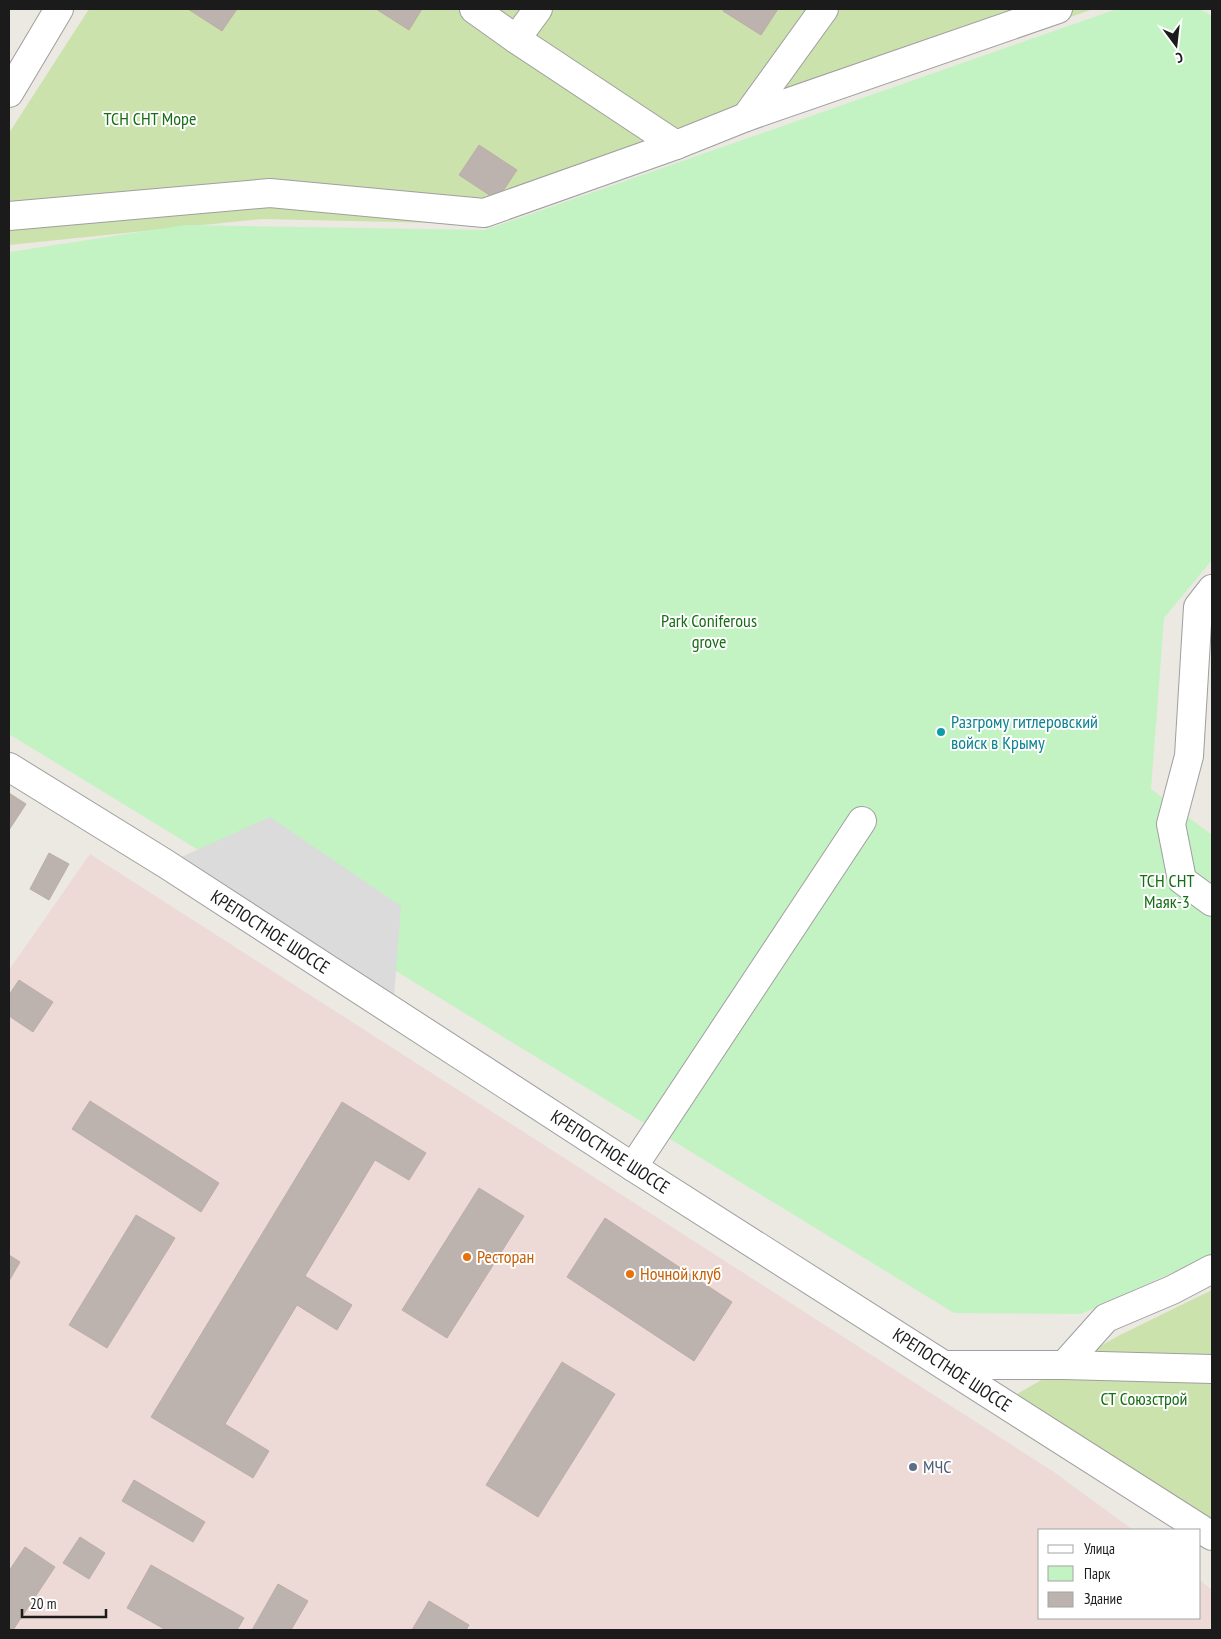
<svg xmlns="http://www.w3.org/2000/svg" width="1221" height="1639" font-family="'PT Sans Narrow',sans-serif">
  <rect width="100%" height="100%" fill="#ece8e2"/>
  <path fill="#eddad6" d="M90,854L1054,1472L1133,1530H1040V1618H1200V1580L1212,1590V1630H9V970Z"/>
  <g fill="#cce2ac">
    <path d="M89,9H1093L484,224L262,219L9,245V133Z"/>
    <path d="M1212,1290V1528L1017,1394L1118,1336Z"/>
  </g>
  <path fill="#c3f3c2" d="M1117,9H1200L1212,16V560L1164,618L1151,789L1212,835V1252L1209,1256L1081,1314L954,1313L9,734V252L186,225L485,230Z"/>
  <path fill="#dbdbdb" d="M270,817L401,906L393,1010L166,864Z"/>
  <g fill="#bcb3af" stroke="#bcada6">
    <path d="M188,9H237L222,31Z"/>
    <path d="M376,9H422L409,30Z"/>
    <path d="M724,9H778L761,35L723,11Z"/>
    <path d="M479,145L517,170L497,200L459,175Z"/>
    <path d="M9,793L26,804L9,830Z"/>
    <path d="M49,853L69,864L49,900L30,889Z"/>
    <path d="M19,980L53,1002L33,1032L9,1016V995Z"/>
    <path d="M90,1101L219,1183L201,1212L72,1129Z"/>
    <path d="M342,1102L426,1153L409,1180L375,1160L305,1276L352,1305L337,1330L297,1305L225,1424L269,1451L253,1478L151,1417Z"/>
    <path d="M479,1188L524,1216L447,1338L402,1310Z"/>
    <path d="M136,1215L175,1238L107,1348L69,1325Z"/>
    <path d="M605,1218L732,1302L694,1361L567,1277Z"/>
    <path d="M9,1255L20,1262L9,1281Z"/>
    <path d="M562,1362L615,1394L538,1517L486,1485Z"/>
    <path d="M134,1480L205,1522L193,1542L122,1501Z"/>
    <path d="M80,1537L105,1553L89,1579L63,1563Z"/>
    <path d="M25,1547L55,1567L13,1630H9V1571Z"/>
    <path d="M151,1565L244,1618L237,1630H166L127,1608Z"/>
    <path d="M278,1584L308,1601L291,1630H252Z"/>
    <path d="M429,1601L469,1625L466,1630H412Z"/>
  </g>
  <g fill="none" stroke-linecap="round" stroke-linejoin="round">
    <defs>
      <g id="minor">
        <path d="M474,9L516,39L676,145"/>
        <path d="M516,39L538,9"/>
        <path d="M9,93L59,9"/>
        <path d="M746,117L824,9"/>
        <path d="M9,216L270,193L484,213L676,145L746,117L1058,9"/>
        <path d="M1212,589L1198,607L1189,756L1171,824L1182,880L1212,902"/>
        <path d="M9,767L166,864L633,1167L1212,1536"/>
        <path d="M633,1167L862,821"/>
        <path d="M944,1365H1064L1212,1369"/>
        <path d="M1064,1365L1106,1318L1172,1290L1212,1269"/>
      </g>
    </defs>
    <use href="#minor" stroke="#9f9f9f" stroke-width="30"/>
    <use href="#minor" stroke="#fff" stroke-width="28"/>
  </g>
  <circle fill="#0f9aa8" stroke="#fff" stroke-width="2" cx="941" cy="732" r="5"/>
  <g fill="#e8710a" stroke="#fff" stroke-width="2">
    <circle cx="467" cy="1257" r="5"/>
    <circle cx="630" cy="1274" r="5"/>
  </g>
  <circle fill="#5c6f8a" stroke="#fff" stroke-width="2" cx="913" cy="1467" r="5"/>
  <g text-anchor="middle" stroke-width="4" stroke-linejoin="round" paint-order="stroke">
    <g font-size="18" fill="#176e15" stroke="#fff">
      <text x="150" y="125">ТСН СНТ Море</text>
      <text x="709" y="627">Park Coniferous<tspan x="709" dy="21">grove</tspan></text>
      <text x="1167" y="887">ТСН СНТ<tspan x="1167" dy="21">Маяк-3</tspan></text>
      <text x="1144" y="1405">СТ Союзстрой</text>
    </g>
    <g font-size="18" fill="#0d838f" stroke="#fff" text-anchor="start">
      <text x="951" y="728">Разгрому гитлеровский<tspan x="951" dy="21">войск в Крыму</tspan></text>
    </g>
    <g font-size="18" fill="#1b1b1b" stroke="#fff">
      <text transform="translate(270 932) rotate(33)" y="6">КРЕПОСТНОЕ ШОССЕ</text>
      <text transform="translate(610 1152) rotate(33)" y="6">КРЕПОСТНОЕ ШОССЕ</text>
      <text transform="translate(952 1370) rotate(33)" y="6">КРЕПОСТНОЕ ШОССЕ</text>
    </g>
    <g font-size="18" fill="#c56008" stroke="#fff" text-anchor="start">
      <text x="477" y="1263">Ресторан</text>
      <text x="640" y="1280">Ночной клуб</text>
    </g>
    <g font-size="18" fill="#4e5e75" stroke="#fff" text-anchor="start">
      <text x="923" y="1473">МЧС</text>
    </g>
  </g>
  <rect width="1221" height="1639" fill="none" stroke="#1b1b1b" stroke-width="20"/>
  <rect x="1038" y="1529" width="162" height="90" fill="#ffffff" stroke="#a4a4a4"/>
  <rect x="1048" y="1545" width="25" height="8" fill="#ffffff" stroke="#a4a4a4"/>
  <text x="1084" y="1554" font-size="15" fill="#1b1b1b">Улица</text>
  <rect x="1048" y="1566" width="25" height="15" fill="#c3f3c2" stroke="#a4a4a4"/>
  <text x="1084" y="1579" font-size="15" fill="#1b1b1b">Парк</text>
  <rect x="1048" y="1592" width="25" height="15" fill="#bcb3af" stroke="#a4a4a4"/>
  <text x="1084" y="1604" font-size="15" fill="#1b1b1b">Здание</text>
  <g transform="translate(1176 45) rotate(165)" stroke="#ffffff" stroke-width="4" paint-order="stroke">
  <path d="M0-4L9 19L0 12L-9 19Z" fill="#1b1b1b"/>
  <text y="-8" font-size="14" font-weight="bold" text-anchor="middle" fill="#1b1b1b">С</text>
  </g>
  <path d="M22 1609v8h84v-8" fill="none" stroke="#1b1b1b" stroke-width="2.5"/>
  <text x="30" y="1609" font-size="15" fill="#1b1b1b" stroke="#ffffff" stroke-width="4" paint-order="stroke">20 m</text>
</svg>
